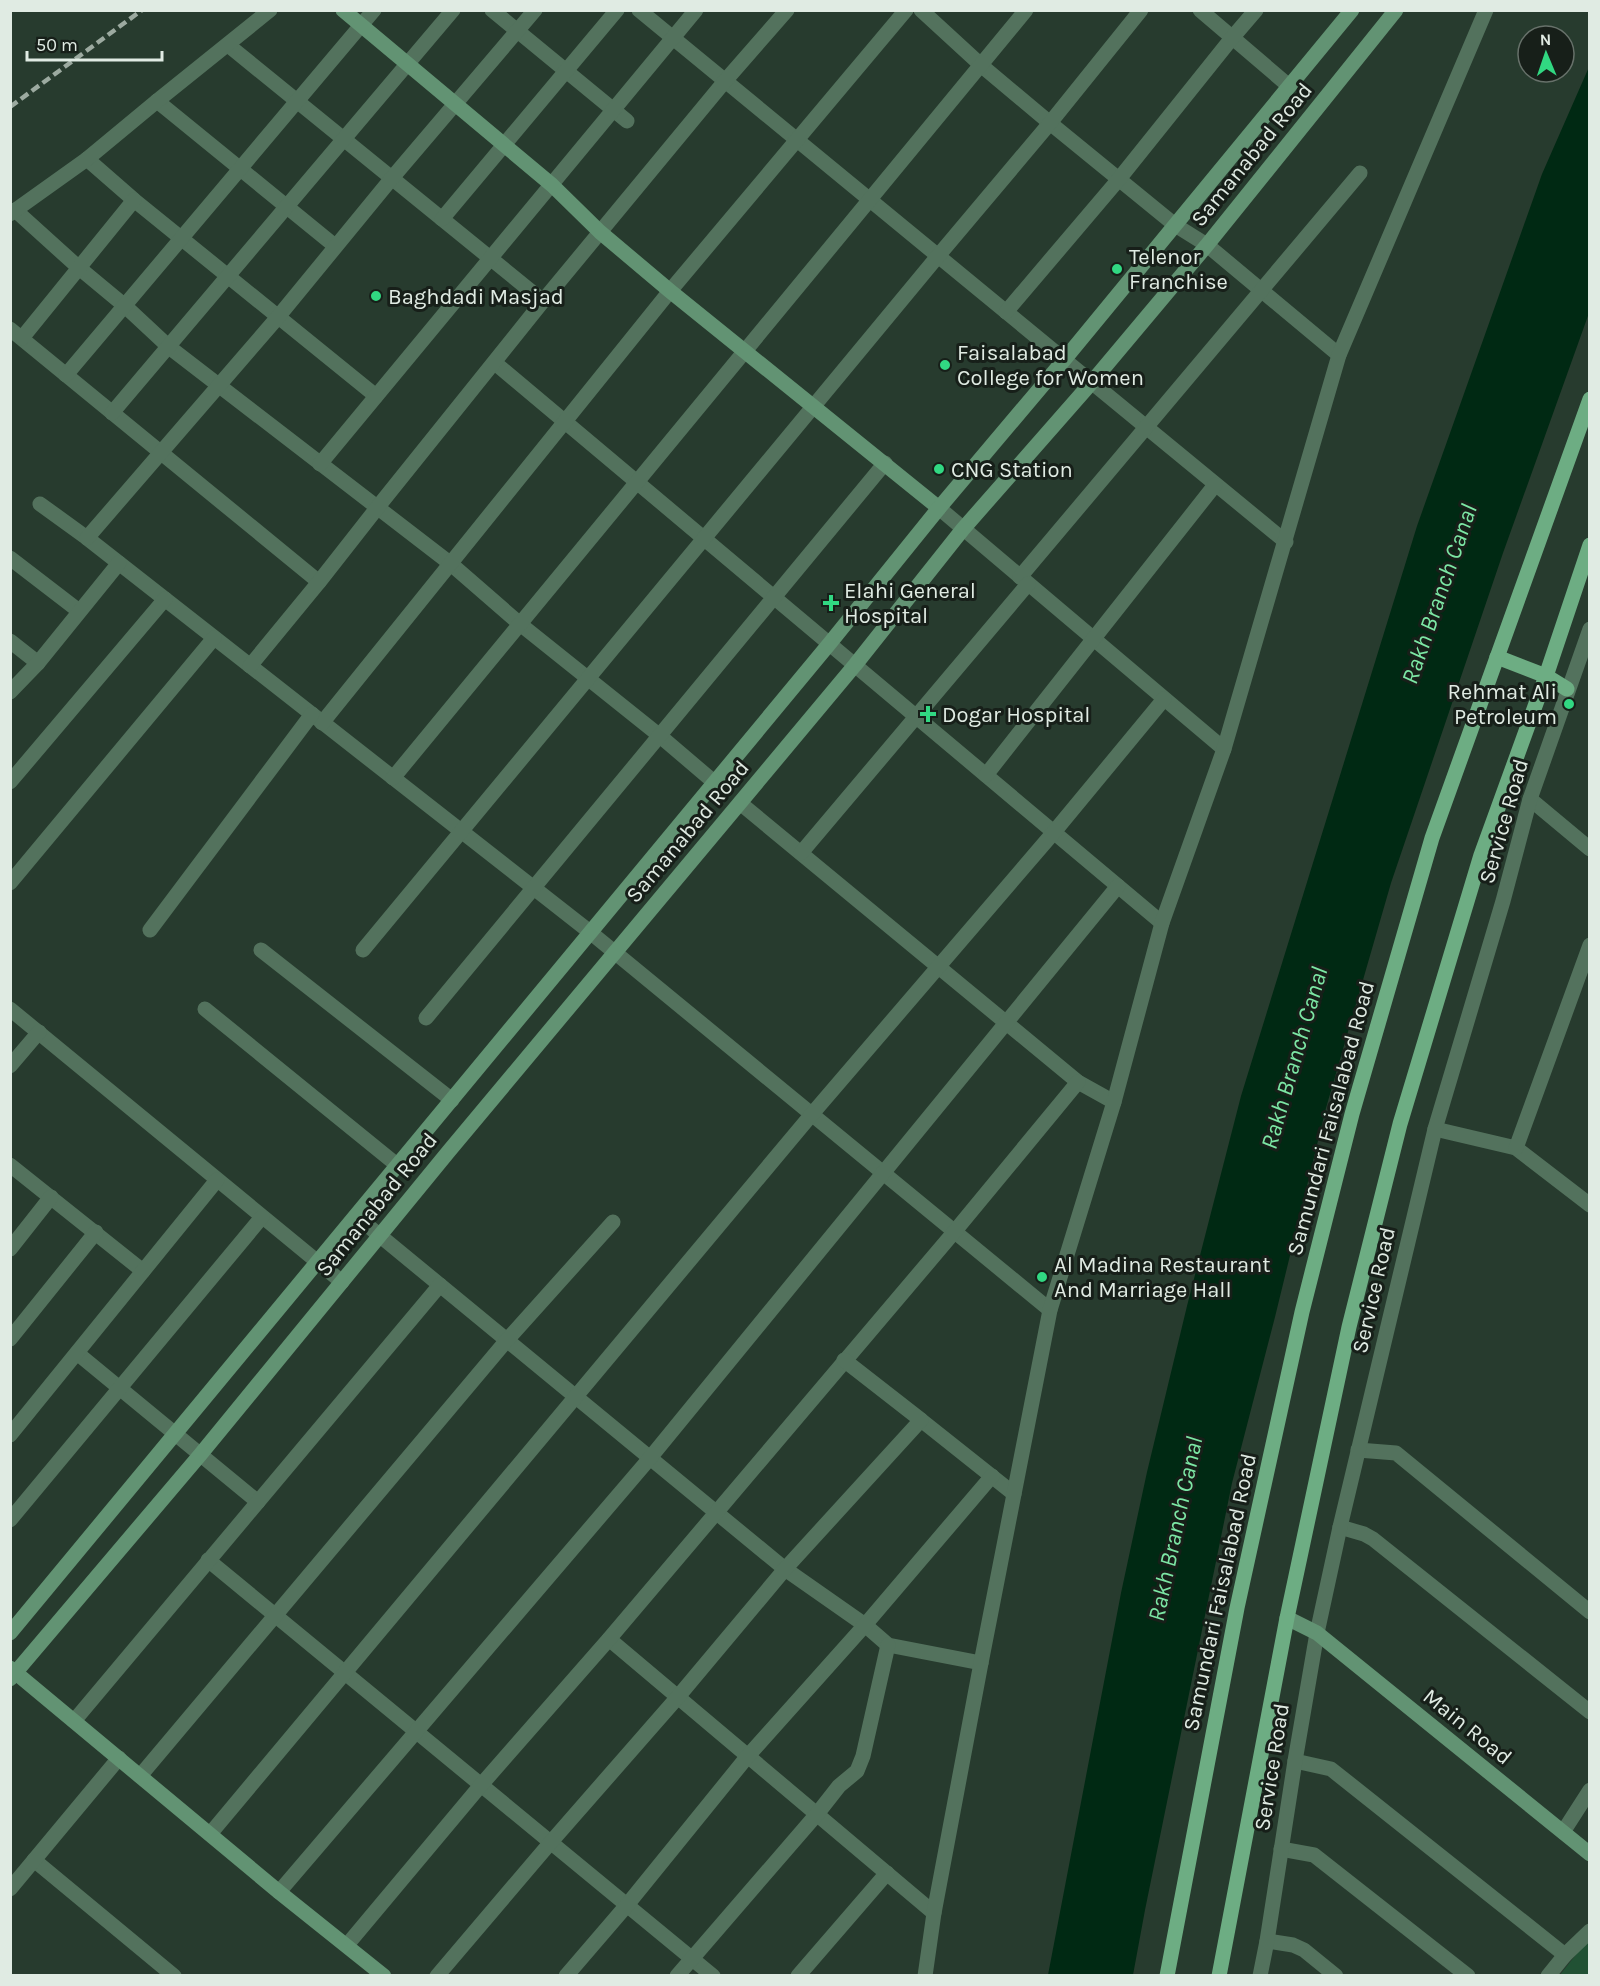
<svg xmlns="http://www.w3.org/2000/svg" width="1600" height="1986" font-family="Karla,sans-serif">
  <rect width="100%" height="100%" fill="#273b2e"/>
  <path fill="#215134" d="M1589,1938V1975H1560Z"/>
  <path fill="#002913" d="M1589,67V313L1503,553L1391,883L1326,1108L1275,1317L1232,1483L1145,1910L1133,1975H1048L1121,1593L1147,1472L1187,1306L1241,1096L1417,526L1542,174Z"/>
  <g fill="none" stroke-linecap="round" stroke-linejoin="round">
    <g stroke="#53725d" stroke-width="15">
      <path d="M492,10L627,121"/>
      <path d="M639,10L1286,542"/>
      <path d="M921,10L982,66L1050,123L1175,225L1207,245L1339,355"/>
      <path d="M1200,10L1289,86"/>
      <path d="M228,45L543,301"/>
      <path d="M157,101L335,246"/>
      <path d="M87,159L134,200L376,396"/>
      <path d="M15,210L78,267L125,306L169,347L451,564L520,624L660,736L714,782"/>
      <path d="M10,214L87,159L157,101L270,10"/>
      <path d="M442,219L617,10"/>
      <path d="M1006,312L1119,179L1232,38L1256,10"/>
      <path d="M10,329L319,582"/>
      <path d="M22,338L134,200"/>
      <path d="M495,363L1162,923"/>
      <path d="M66,375L374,10"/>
      <path d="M112,413L453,10"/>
      <path d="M320,464L696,10"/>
      <path d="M40,504L87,538L590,932L1050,1310"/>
      <path d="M939,508L1224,749"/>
      <path d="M87,538L278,317L392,178L535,10"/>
      <path d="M10,558L79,611"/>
      <path d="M1020,577L1360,173"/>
      <path d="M10,641L38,663"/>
      <path d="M250,666L319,582L377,508L543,301L725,81L787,10"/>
      <path d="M10,692L38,663L119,563"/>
      <path d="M322,723L670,291L906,10"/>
      <path d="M986,775L1215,485"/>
      <path d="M393,778L1026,10"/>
      <path d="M10,782L165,599"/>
      <path d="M1530,799L1590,849"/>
      <path d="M740,803L1078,1082L1114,1102"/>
      <path d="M801,853L1028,584"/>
      <path d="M10,883L214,638"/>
      <path d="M150,930L312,714"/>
      <path d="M261,950L452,1100"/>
      <path d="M363,950L938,256L1050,123L1141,10"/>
      <path d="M10,1009L342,1282"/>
      <path d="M205,1009L397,1165"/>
      <path d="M426,1018L885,463"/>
      <path d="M10,1066L39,1032"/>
      <path d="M1435,1129L1516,1148L1590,1205"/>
      <path d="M1516,1148L1590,945"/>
      <path d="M10,1165L143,1271"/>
      <path d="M356,1216L785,1569L865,1625L888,1645L981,1663"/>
      <path d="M10,1249L51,1197"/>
      <path d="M10,1339L96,1232"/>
      <path d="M77,1353L258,1502"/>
      <path d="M921,1420L1014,1494"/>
      <path d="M10,1435L217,1180"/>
      <path d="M1358,1450L1396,1453L1590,1612"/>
      <path d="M10,1520L262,1217"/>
      <path d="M1340,1527L1364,1534L1373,1539L1590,1712"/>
      <path d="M208,1560L713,1976"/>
      <path d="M609,1639L934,1913"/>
      <path d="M74,1721L440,1285"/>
      <path d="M1295,1761L1331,1769L1565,1955"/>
      <path d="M140,1776L507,1340L613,1222"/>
      <path d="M1563,1832L1590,1790"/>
      <path d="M210,1834L812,1114L1054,832L1164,699"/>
      <path d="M1281,1849L1314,1855L1468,1976"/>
      <path d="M34,1860L174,1976"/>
      <path d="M10,1889L119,1758"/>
      <path d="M279,1892L650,1458L1118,886"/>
      <path d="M1267,1941L1293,1945L1304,1950L1336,1976"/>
      <path d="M347,1945L481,1785L609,1639L955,1231L1078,1082"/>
      <path d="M437,1976L551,1842L677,1698L785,1569L921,1420L844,1360"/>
      <path d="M566,1976L627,1905L747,1757L865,1625L992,1476"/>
      <path d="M677,1976L817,1814L839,1786L857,1771L863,1756L888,1645"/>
      <path d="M798,1976L887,1873"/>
      <path d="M925,1976L934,1913L981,1663L1050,1310L1114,1102L1162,923L1224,749L1339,355L1486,10"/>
      <path d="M1260,1976L1267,1941L1295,1761L1317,1633L1340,1527L1435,1129L1503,901L1530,799L1590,629"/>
      <path d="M1548,1976L1565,1955L1590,1931"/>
    </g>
    <g stroke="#629373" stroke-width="15">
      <path d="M343,10L552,185L600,232L670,291L939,508"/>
      <path d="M1287,1618L1317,1633L1590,1854"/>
      <path d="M10,1633L830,643L939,508L1064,360L1352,10"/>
      <path d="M10,1668L279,1892L384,1976"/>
      <path d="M10,1679L200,1455L449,1151L855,665L963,529L1092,382L1207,245L1396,10"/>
    </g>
    <g stroke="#6dad83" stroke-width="15">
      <path d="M1497,657L1546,676L1567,689"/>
      <path d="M1167,1976L1237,1608L1302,1312L1352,1114L1432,838L1590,399"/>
      <path d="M1219,1976L1287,1618L1349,1327L1400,1124L1481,855L1546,676L1590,545"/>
    </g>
    <path stroke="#9caaa0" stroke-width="4.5" stroke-dasharray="9 4.5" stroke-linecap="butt" d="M10,107L142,10"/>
  </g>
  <g fill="#31d882" stroke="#171f19" stroke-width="2">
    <circle cx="1117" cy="269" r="6"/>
    <circle cx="376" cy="296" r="6"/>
    <circle cx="945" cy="365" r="6"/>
    <circle cx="939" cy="469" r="6"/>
    <path d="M828 594h6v6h6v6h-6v6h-6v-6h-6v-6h6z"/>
    <circle cx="1569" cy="704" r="6"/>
    <path d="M925 705h6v6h6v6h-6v6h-6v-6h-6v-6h6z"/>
    <circle cx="1042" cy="1277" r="6"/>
  </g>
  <g text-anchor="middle" stroke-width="6" stroke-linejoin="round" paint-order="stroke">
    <g font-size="22" fill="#e0ebe3" stroke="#171f19">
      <text transform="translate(1251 154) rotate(-51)" y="8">Samanabad Road</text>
      <text transform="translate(1503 821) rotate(-74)" y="8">Service Road</text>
      <text transform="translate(687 831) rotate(-50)" y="8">Samanabad Road</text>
      <text transform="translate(1330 1118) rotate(-75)" y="8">Samundari Faisalabad Road</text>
      <text transform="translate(376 1204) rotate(-51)" y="8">Samanabad Road</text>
      <text transform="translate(1373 1290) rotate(-77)" y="8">Service Road</text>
      <text transform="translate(1219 1592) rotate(-78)" y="8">Samundari Faisalabad Road</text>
      <text transform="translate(1468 1726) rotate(39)" y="8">Main Road</text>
      <text transform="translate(1271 1767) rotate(-81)" y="8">Service Road</text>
    </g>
    <g font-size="22" fill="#e0ebe3" stroke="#171f19" text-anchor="start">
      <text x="1129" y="264">Telenor<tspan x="1129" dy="25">Franchise</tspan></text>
      <text x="388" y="304">Baghdadi Masjad</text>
      <text x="957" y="360">Faisalabad<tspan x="957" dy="25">College for Women</tspan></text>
      <text x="951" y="477">CNG Station</text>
      <text x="844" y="598">Elahi General<tspan x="844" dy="25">Hospital</tspan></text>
      <text x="1557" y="699" text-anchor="end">Rehmat Ali<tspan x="1557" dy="25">Petroleum</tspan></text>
      <text x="942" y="722">Dogar Hospital</text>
      <text x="1054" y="1272">Al Madina Restaurant<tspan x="1054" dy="25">And Marriage Hall</tspan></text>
    </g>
    <g font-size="24" font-style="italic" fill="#7ce6a4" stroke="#171f19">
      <text transform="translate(1439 594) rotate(-71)" y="8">Rakh Branch Canal</text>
      <text transform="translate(1294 1058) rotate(-74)" y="8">Rakh Branch Canal</text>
      <text transform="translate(1175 1529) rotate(-78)" y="8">Rakh Branch Canal</text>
    </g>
  </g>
  <rect width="1600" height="1986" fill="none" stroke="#e0ebe3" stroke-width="24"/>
  <g transform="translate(1546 54) rotate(358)"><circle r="28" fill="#171f19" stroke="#67716a" stroke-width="1.5"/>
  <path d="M0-4.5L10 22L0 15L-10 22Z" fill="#31d882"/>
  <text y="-9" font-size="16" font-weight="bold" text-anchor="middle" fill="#e0ebe3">N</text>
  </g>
  <path d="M27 51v9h135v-9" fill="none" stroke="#e0ebe3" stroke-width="3"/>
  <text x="36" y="51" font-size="18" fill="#e0ebe3" stroke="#171f19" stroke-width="4.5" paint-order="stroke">50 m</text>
</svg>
